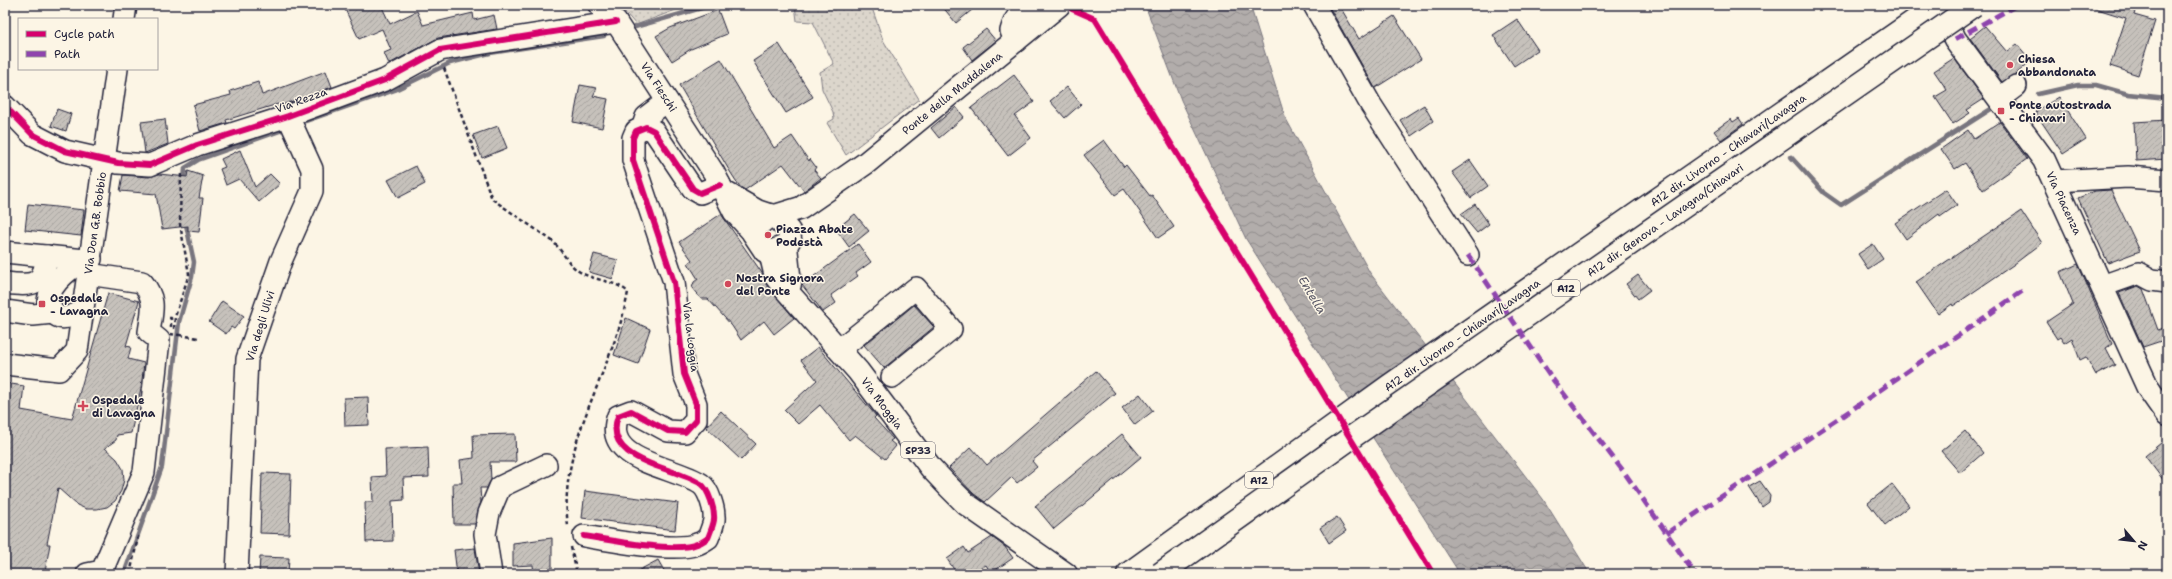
<svg xmlns="http://www.w3.org/2000/svg" width="2172" height="579" font-family="'Shantell Sans',sans-serif">
  <defs>
    <pattern id="grass-dots" width="8" height="8" patternUnits="userSpaceOnUse"><rect width="8" height="8" fill="#dcd6cc"/><path d="M2 2h.1M6 6h.1" fill="none" stroke="#bcb7b0" stroke-width="1.8" stroke-linecap="round"/></pattern>
    <pattern id="water-waves" width="16" height="10" patternUnits="userSpaceOnUse"><rect width="16" height="10" fill="#b2adab"/><path d="M0 5q4-4 8 0t8 0" fill="none" stroke="#908c8c"/></pattern>
    <pattern id="building-hatch" width="6" height="6" patternUnits="userSpaceOnUse"><rect width="6" height="6" fill="#c6c1bb"/><path d="M-1 1l2-2M0 6l6-6M5 7l2-2" fill="none" stroke="#aaa6a2"/></pattern>
  </defs>
  <rect width="100%" height="100%" fill="#fcf5e5"/>
  <filter id="ink" filterUnits="userSpaceOnUse"><feTurbulence type="fractalNoise" baseFrequency=".025" numOctaves="2"/><feDisplacementMap in="SourceGraphic" scale="8" xChannelSelector="R" yChannelSelector="G"/><feConvolveMatrix kernelMatrix="1 2 1 2 8 2 1 2 1" color-interpolation-filters="sRGB"/></filter>
  <g filter="url(#ink)">
    <g fill="url(#grass-dots)" stroke="#7f7c84">
      <path d="M619,5H689L636,25Z"/>
      <path d="M795,5H871L883,40L919,99L846,155L827,123L834,119L833,112L822,89L820,72L834,64L813,22L797,21Z"/>
    </g>
    <path fill="url(#water-waves)" stroke="#78757e" d="M1145,5H1250L1285,117L1370,273L1543,499L1590,574H1460L1246,239L1181,100Z"/>
    <g fill="none" stroke-linecap="round" stroke-linejoin="round">
      <g stroke="#78757e" stroke-width="4.5">
        <path d="M635,27L712,5"/>
        <path d="M2038,94L2078,85H2096L2128,94L2167,98"/>
        <path d="M306,121L395,90L450,63L490,53L604,36"/>
        <path d="M1791,157L1824,193L1841,205L1991,109"/>
        <path d="M184,183L185,168L198,160L280,131"/>
        <path d="M124,574L162,467L179,322L192,277L194,262L185,220"/>
      </g>
    </g>
    <g fill="url(#building-hatch)" stroke="#22223b">
      <path d="M343,5H381L390,24L417,11L423,25L473,13L474,20L494,15L497,29L438,38L389,64L384,53L391,50L382,29L359,39Z"/>
      <path d="M941,5H978L956,23Z"/>
      <path d="M1328,5H1339L1359,39L1394,16L1421,59L1375,88Z"/>
      <path d="M2094,5H2137L2134,15L2155,21L2138,75L2110,66L2126,18L2094,8Z"/>
      <path d="M718,10L727,34L691,49L672,61L656,36L670,28Z"/>
      <path d="M1517,19L1538,50L1514,66L1493,35Z"/>
      <path d="M1985,26L2007,52L2017,44L2031,61L2016,74L2002,82L1970,38Z"/>
      <path d="M986,29L996,41L972,60L963,47Z"/>
      <path d="M779,44L813,97L786,113L753,61Z"/>
      <path d="M1954,58L1984,99L1967,110L1970,113L1953,124L1935,97L1947,90L1934,71Z"/>
      <path d="M721,59L774,148L792,136L809,161L810,159L816,167L814,170L821,178L804,191L783,164L745,190L740,187L729,170L679,85Z"/>
      <path d="M326,71L332,87L279,106L278,104L226,120L227,123L200,131L193,105L231,95L230,91L258,82L262,95Z"/>
      <path d="M1014,75L1034,102L1015,116L1031,138L1008,156L971,108Z"/>
      <path d="M580,85L597,88L593,96L608,99L602,128L573,122Z"/>
      <path d="M1067,87L1081,104L1065,118L1050,101Z"/>
      <path d="M2059,97L2086,139L2063,154L2035,112Z"/>
      <path d="M1424,105L1433,121L1411,136L1400,120Z"/>
      <path d="M956,107L964,117L939,138L931,128Z"/>
      <path d="M57,109L71,114L66,131L51,126Z"/>
      <path d="M1739,118L1743,124L1721,140L1714,131L1731,119L1733,122Z"/>
      <path d="M165,119L168,144L145,153L141,122Z"/>
      <path d="M2167,120V159L2136,161L2134,122Z"/>
      <path d="M2000,122L2027,159L1983,190L1965,163L1955,169L1941,149L1968,130L1974,139Z"/>
      <path d="M498,126L507,148L482,158L473,135Z"/>
      <path d="M1104,140L1124,167L1126,165L1150,196L1152,195L1174,227L1158,238L1124,189L1115,195L1084,155Z"/>
      <path d="M240,150L255,187L270,174L280,184L259,202L239,179L226,185L220,169L225,167L221,159Z"/>
      <path d="M1470,160L1488,186L1471,198L1452,172Z"/>
      <path d="M416,166L425,184L398,198L388,180Z"/>
      <path d="M188,171L203,176L199,198H203L199,232L188,231V226L162,229L156,194L120,191L123,175L149,177L159,174L187,177Z"/>
      <path d="M1946,189L1957,205L1940,217L1939,214L1906,239L1895,223Z"/>
      <path d="M2111,190L2140,251L2108,263L2078,198L2095,191Z"/>
      <path d="M28,204L84,210L81,236L25,230Z"/>
      <path d="M1475,204L1489,224L1477,233L1461,214Z"/>
      <path d="M2021,211L2042,243L2013,265L1953,306L1952,304L1938,314L1916,282Z"/>
      <path d="M721,214L762,273L766,284L794,318L774,334L764,321L741,340L732,326L708,299H701L692,288L694,282L698,279L688,263L692,260L679,242Z"/>
      <path d="M855,214L869,231L849,247L836,229Z"/>
      <path d="M858,244L871,262L856,273L858,276L831,295L836,303L823,312L802,285Z"/>
      <path d="M1873,244L1883,259L1868,269L1858,254Z"/>
      <path d="M594,254L618,260L613,279L589,272Z"/>
      <path d="M2078,264L2112,344L2106,348L2115,365L2096,375L2086,357L2080,360L2072,338L2064,343L2060,337L2057,339L2046,322L2073,304L2060,272Z"/>
      <path d="M1638,275L1650,290L1638,299L1626,284Z"/>
      <path d="M2138,286L2143,289L2158,330L2167,327V339L2143,347L2119,293Z"/>
      <path d="M108,293L139,301L126,346L131,347L128,359L144,363L141,388L131,433L117,435L116,440L105,448L117,459L123,469L124,480L121,491L115,501L107,507L97,509H86L77,505L58,488L47,544H50L45,572L22,574L5,570L10,535L5,534V383L24,386L21,410L72,419Z"/>
      <path d="M222,301L244,316L234,329L231,327L226,334L209,322Z"/>
      <path d="M914,305L934,327L884,368L864,345Z"/>
      <path d="M626,318L650,329L638,364L614,355Z"/>
      <path d="M818,347L871,410L876,416L874,418L893,439L890,441L896,446L885,459L855,435L849,440L820,405L798,424L784,410L817,380L801,360Z"/>
      <path d="M1096,371L1115,393L1032,461L1037,467L1017,483L1012,477L985,502L974,494L949,468L971,447L987,465Z"/>
      <path d="M1140,394L1153,411L1135,425L1122,408Z"/>
      <path d="M368,397L369,425L345,426L344,398Z"/>
      <path d="M721,411L756,444L741,460L706,427Z"/>
      <path d="M1965,431L1983,453L1960,473L1941,451Z"/>
      <path d="M515,434L516,462H490L491,480L487,488H480L481,502L475,524H454L453,483H462L460,460L474,458L473,435Z"/>
      <path d="M1122,434L1141,457L1054,529L1035,506Z"/>
      <path d="M2167,438V485L2145,456Z"/>
      <path d="M428,447L429,477L403,478L404,500L392,501L393,541L366,542L365,502H373L372,477L386,476L385,449Z"/>
      <path d="M262,473L291,474L289,534L260,533Z"/>
      <path d="M1760,481L1770,495L1769,502L1762,507L1749,487Z"/>
      <path d="M1892,484L1909,506L1885,525L1868,503Z"/>
      <path d="M585,491L678,503L675,530L582,518Z"/>
      <path d="M1337,517L1346,531L1329,543L1320,528Z"/>
      <path d="M992,537L1005,547L1013,558L991,573L986,565L972,574H957L947,559L964,547L968,553Z"/>
      <path d="M552,538V574H534L533,565L513,566V543Z"/>
      <path d="M475,548L479,574H457L454,550Z"/>
      <path d="M260,557L289,558L288,574H259Z"/>
      <path d="M658,560L666,574H632Z"/>
    </g>
    <g fill="none" stroke-linecap="round" stroke-linejoin="round">
      <defs>
        <g id="minor">
          <path d="M599,5L616,22L714,173L734,212L753,233"/>
          <path d="M1314,5L1371,105L1468,255"/>
          <path d="M124,19L126,5"/>
          <path d="M1016,41L1011,31C1015,15 1022,11 1036,5"/>
          <path d="M2000,98L2016,86"/>
          <path d="M5,106L32,134L65,151L118,163L150,165L197,145L288,116L385,80L440,50L616,22"/>
          <path d="M642,129L646,117L667,101"/>
          <path d="M2054,181L2128,177L2167,180"/>
          <path d="M725,192L758,211L770,215"/>
          <path d="M5,252L85,260"/>
          <path d="M5,283C32,286 43,287 47,256"/>
          <path d="M2102,286L2139,273L2152,280L2167,282"/>
          <path d="M5,311L33,315L53,313"/>
          <path d="M83,311C66,319 55,324 48,301C50,283 73,264 91,259"/>
          <path d="M840,349L916,288L951,329L892,377"/>
          <path d="M5,364L59,370L77,351L117,69"/>
          <path d="M584,536C608,540 676,553 697,544C701,543 705,540 708,538C710,533 713,526 714,520C715,510 709,490 701,484C674,466 601,462 618,416L631,411L668,431L685,432L696,420V404L684,374L674,282L633,160V138L636,131L646,127L654,131L693,189L700,193L720,185"/>
          <path d="M87,574L102,571L144,472L159,340L149,332C152,311 157,300 142,282L88,274"/>
          <path d="M237,574L247,359L281,261L312,191V169L288,116"/>
          <path d="M491,574L485,534L489,513L500,487L546,465"/>
        </g>
        <g id="major">
          <path d="M1939,6L1955,39L2044,160L2148,388L2167,415"/>
          <path d="M775,216L801,208L866,163L1059,5"/>
          <path d="M786,246L770,252L765,251L753,233L757,226L770,215L775,216L789,231L790,239L786,246L790,284"/>
          <path d="M770,252L776,277L785,289L858,371L931,468L949,487L966,504L1066,574"/>
        </g>
        <path id="highway" d="M1128,574L1389,386L1937,5"/>
      </defs>
      <use href="#minor" stroke="#22223b" stroke-width="24"/>
      <use href="#major" stroke="#22223b" stroke-width="25"/>
      <use href="#highway" stroke="#22223b" stroke-width="25"/>
      <g stroke="#22223b" stroke-width="2.5" stroke-dasharray="4 3" stroke-linecap="butt">
        <path d="M444,68L492,199L551,240C562,249 568,265 580,272C594,281 615,280 628,292C614,372 557,442 568,526"/>
        <path d="M169,318H171V327"/>
        <path d="M174,329L175,317L189,274L180,224L181,172"/>
        <path d="M180,335L198,338"/>
        <path d="M571,547L577,574"/>
        <path d="M130,574L139,533"/>
      </g>
      <use href="#minor" stroke="#fcf5e5" stroke-width="21"/>
      <use href="#major" stroke="#fcf5e5" stroke-width="22"/>
      <use href="#highway" stroke="#fcf5e5" stroke-width="22"/>
      <defs>
        <path id="highway-bridge" d="M1160,574L1355,435L1974,5"/>
      </defs>
      <use href="#highway-bridge" stroke="#22223b" stroke-width="25" stroke-linecap="butt"/>
      <path stroke="#22223b" stroke-width="2.5" stroke-dasharray="4 3" stroke-linecap="butt" d="M170,334L180,335"/>
      <use href="#highway-bridge" stroke="#fcf5e5" stroke-width="22"/>
      <g stroke="#8e44ad" stroke-width="5" stroke-dasharray="10 5" stroke-linecap="butt">
        <path d="M1955,39L2017,5"/>
        <path d="M1468,255L1554,381L1624,472L1695,574"/>
        <path d="M1667,533L1854,408L2024,290"/>
      </g>
      <defs>
        <g id="cycleway">
          <path d="M1071,5L1072,9L1095,19L1433,574"/>
          <path d="M5,106L32,134L65,151L118,163L150,165L197,145L288,116L385,80L440,50L616,22"/>
          <path d="M584,536C608,540 676,553 697,544C701,543 705,540 708,538C710,533 713,526 714,520C715,510 709,490 701,484C674,466 601,462 618,416L631,411L668,431L685,432L696,420V404L684,374L674,282L633,160V138L636,131L646,127L654,131L693,189L700,193L720,185"/>
        </g>
      </defs>
      <use href="#cycleway" stroke="#fcf5e5" stroke-width="8"/>
      <use href="#cycleway" stroke="#d6006c" stroke-width="6"/>
    </g>
  </g>
  <g fill="#d1495b" stroke="#fcf5e5" stroke-width="1.5">
    <circle cx="2010" cy="65" r="4"/>
    <rect x="1997" y="107" width="8" height="8" rx="2"/>
    <circle cx="768" cy="235" r="4"/>
    <circle cx="728" cy="284" r="4"/>
    <rect x="38" y="300" width="8" height="8" rx="2"/>
    <path d="M81 400h4v4h4v4h-4v4h-4v-4h-4v-4h4z"/>
  </g>
  <g text-anchor="middle" stroke-width="3" stroke-linejoin="round" paint-order="stroke">
    <g fill="#fcf5e5" stroke="#63616e" stroke-width="1">
      <rect x="1552" y="280" width="28" height="16" rx="3"/>
      <rect x="901" y="442" width="34" height="16" rx="3"/>
      <rect x="1245" y="472" width="28" height="16" rx="3"/>
    </g>
    <g font-size="10" font-weight="bold" fill="#22223b">
      <text x="1566" y="292">A12</text>
      <text x="918" y="454">SP33</text>
      <text x="1259" y="484">A12</text>
    </g>
    <g font-size="11" font-weight="bold" fill="#22223b" stroke="#fcf5e5" text-anchor="start">
      <text x="2018" y="63">Chiesa<tspan x="2018" dy="13">abbandonata</tspan></text>
      <text x="2009" y="109">Ponte autostrada<tspan x="2009" dy="13">- Chiavari</tspan></text>
      <text x="776" y="233">Piazza Abate<tspan x="776" dy="13">Podestà</tspan></text>
      <text x="736" y="282">Nostra Signora<tspan x="736" dy="13">del Ponte</tspan></text>
      <text x="50" y="302">Ospedale<tspan x="50" dy="13">- Lavagna</tspan></text>
      <text x="92" y="404">Ospedale<tspan x="92" dy="13">di Lavagna</tspan></text>
    </g>
    <g font-size="11" fill="#22223b" stroke="#fcf5e5">
      <text transform="translate(659 87) rotate(57)" y="4">Via Fieschi</text>
      <text transform="translate(952 93) rotate(-39)" y="4">Ponte della Maddalena</text>
      <text transform="translate(301 100) rotate(-20)" y="4">Via Rezza</text>
      <text transform="translate(1728 150) rotate(-35)" y="4">A12 dir. Livorno - Chiavari/Lavagna</text>
      <text transform="translate(2064 203) rotate(65)" y="4">Via Piacenza</text>
      <text transform="translate(1665 220) rotate(-35)" y="4">A12 dir. Genova - Lavagna/Chiavari</text>
      <text transform="translate(95 223) rotate(-82)" y="4">Via Don G.B. Bobbio</text>
      <text transform="translate(260 326) rotate(-73)" y="4">Via degli Ulivi</text>
      <text transform="translate(1462 335) rotate(-35)" y="4">A12 dir. Livorno - Chiavari/Lavagna</text>
      <text transform="translate(691 337) rotate(83)" y="4">Via la Loggia</text>
      <text transform="translate(882 403) rotate(53)" y="4">Via Moggia</text>
    </g>
    <g font-size="12" font-style="italic" fill="#545362" stroke="#fcf5e5">
      <text transform="translate(1312 295) rotate(59)" y="4">Entella</text>
    </g>
  </g>
  <rect width="2172" height="579" fill="none" stroke="#fcf5e5" stroke-width="20"/>
  <rect x="10" y="10" width="2152" height="559" fill="none" stroke="#22223b" stroke-width="1.5" filter="url(#ink)"/>
  <rect x="18" y="18" width="140" height="52" fill="#fcf5e5" stroke="#a5a1a1"/>
  <rect x="26" y="31" width="20" height="6" fill="#d6006c" stroke="#a5a1a1"/>
  <text x="54" y="38" font-size="12" fill="#22223b">Cycle path</text>
  <rect x="26" y="51" width="20" height="6" fill="#8e44ad" stroke="#a5a1a1"/>
  <text x="54" y="58" font-size="12" fill="#22223b">Path</text>
  <g transform="translate(2134 541) rotate(118)" stroke="#fcf5e5" stroke-width="3" paint-order="stroke">
  <path d="M0-3L7 15L0 10L-7 15Z" fill="#22223b"/>
  <text y="-6" font-size="11" font-weight="bold" text-anchor="middle" fill="#22223b">N</text>
  </g>
</svg>
